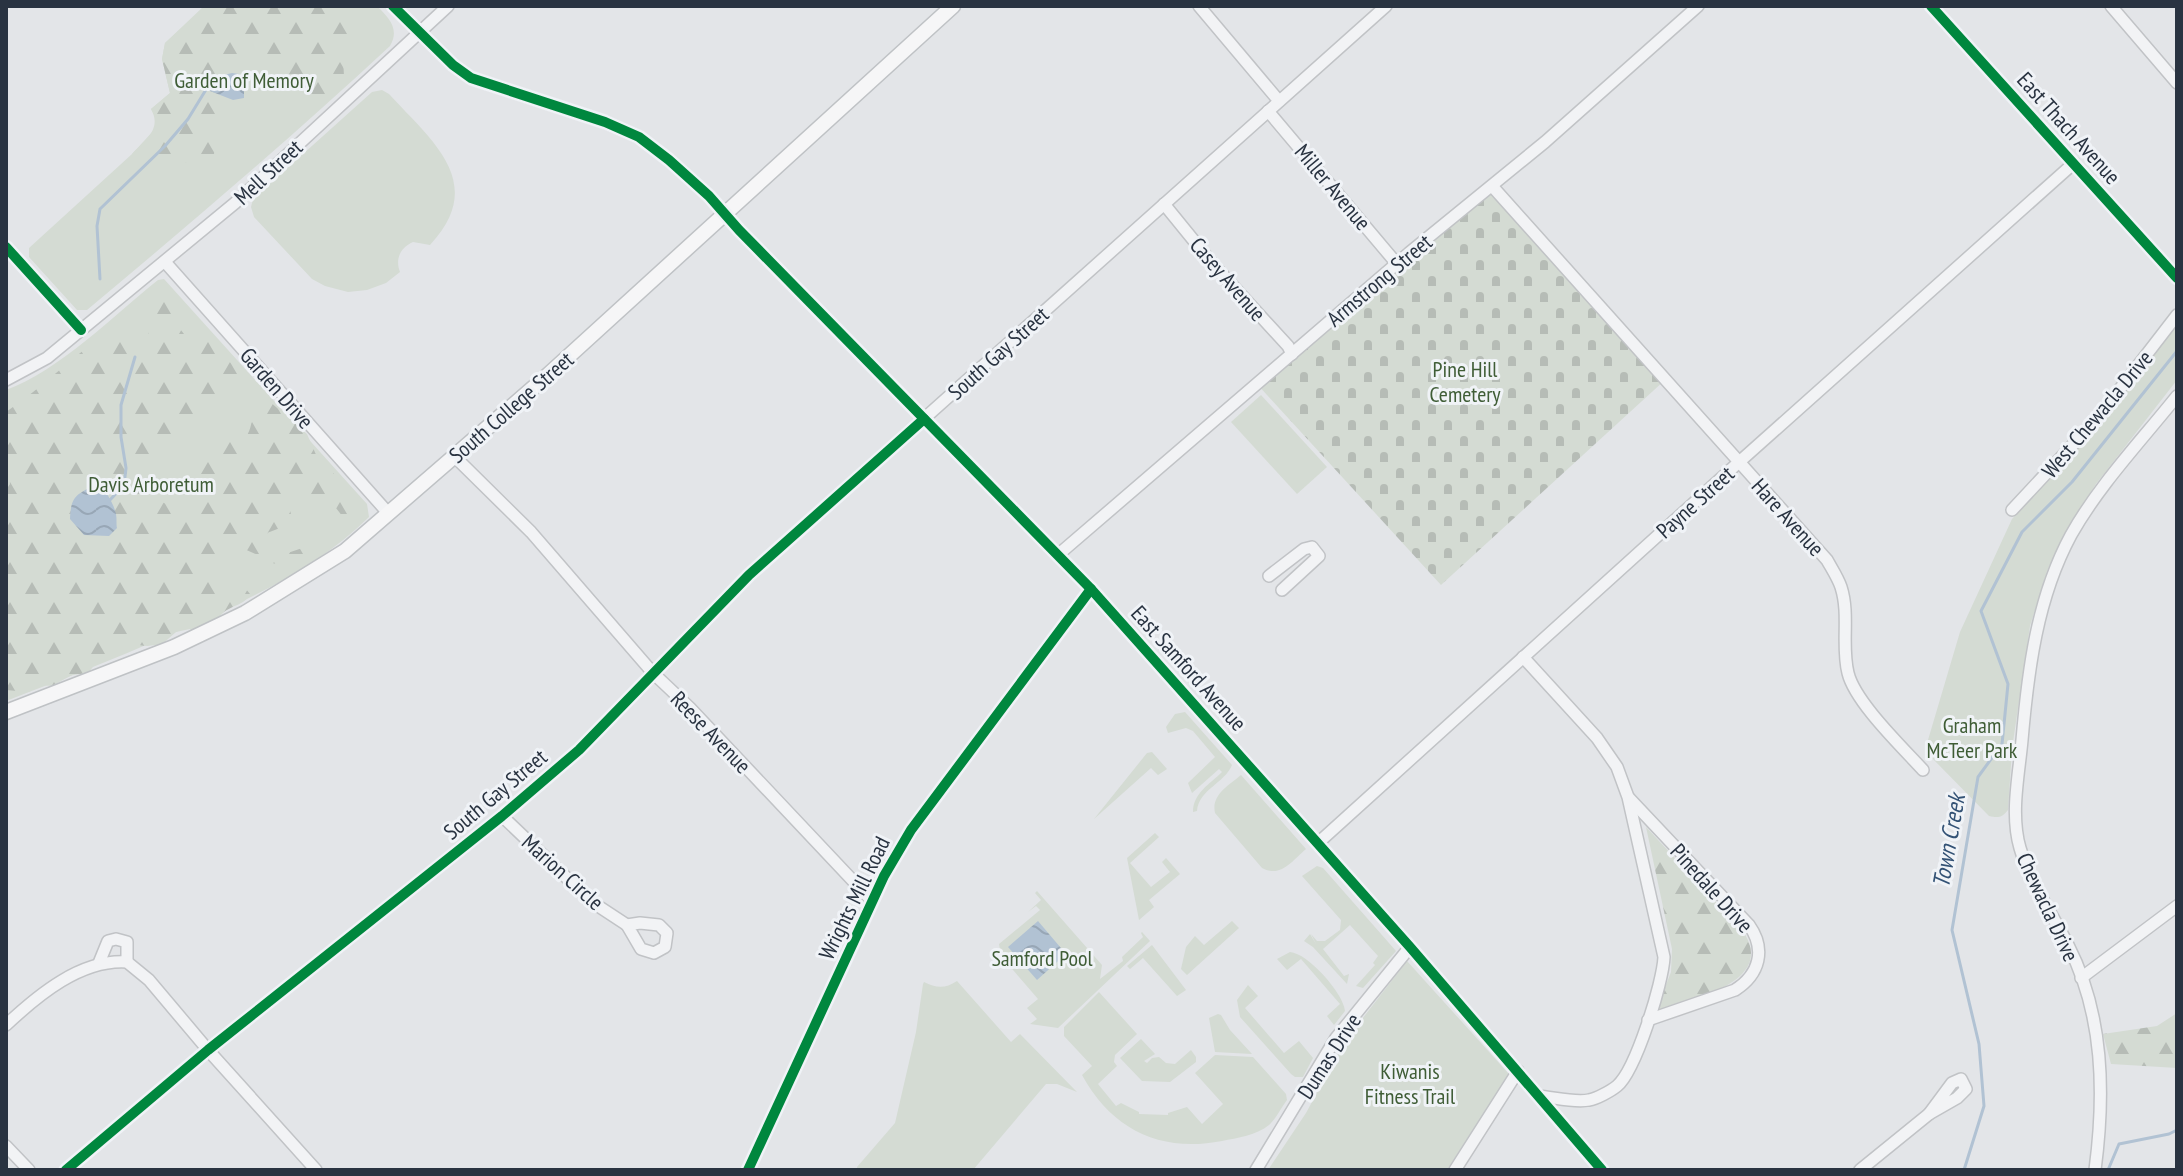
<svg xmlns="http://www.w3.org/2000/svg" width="2183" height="1176" font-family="'PT Sans Narrow',sans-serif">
  <defs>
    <pattern id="forest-firs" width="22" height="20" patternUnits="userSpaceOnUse" patternTransform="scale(2)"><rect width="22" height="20" fill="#d4dbd3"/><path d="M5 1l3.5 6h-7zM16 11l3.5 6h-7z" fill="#b6bcb6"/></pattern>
    <pattern id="cemetery-stones" width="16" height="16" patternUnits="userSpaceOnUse" patternTransform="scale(2)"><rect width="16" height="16" fill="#d4dbd3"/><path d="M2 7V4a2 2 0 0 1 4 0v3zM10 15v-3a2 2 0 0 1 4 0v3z" fill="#b6bcb6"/></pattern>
    <pattern id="water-waves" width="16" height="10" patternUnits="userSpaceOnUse" patternTransform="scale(2)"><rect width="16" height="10" fill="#b1c2d3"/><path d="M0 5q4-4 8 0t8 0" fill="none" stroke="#98a7b6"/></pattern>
  </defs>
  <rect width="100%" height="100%" fill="#e3e5e8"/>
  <g fill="#d4dbd3">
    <path d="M204,6H377C389,18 400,29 390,46C292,137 190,224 87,310H77L29,257V248L132,154L155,129L156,118L151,109L170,93L162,59L165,43Z"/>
    <path d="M382,90L389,94C432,141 488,183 430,245L413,242C400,248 395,259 400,272L386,283L367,290L348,292L325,286L312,279L254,217L251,207L253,199L372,92Z"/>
    <path d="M164,279L367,504L369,517C322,564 258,595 198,622C135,651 71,676 6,701V390C59,371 114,315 158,280Z"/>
    <path d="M2177,322V380L2096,484L2066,531L2047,571L2030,626L2012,749L2008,810C2002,818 1998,818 1989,816L1931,757L1927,749L1928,740L1960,632L2012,519L2099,423Z"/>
    <path d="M1261,395L1327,467L1297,494L1231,422Z"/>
    <path d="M1185,712L1232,765C1224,784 1199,789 1197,811L1193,812C1193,793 1210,784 1222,772L1219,769L1192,793L1188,783L1215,757L1193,731L1186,728L1168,733L1166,727L1175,714Z"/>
    <path d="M1152,752L1167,769L1158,775L1151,768L1094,819L1147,753Z"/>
    <path d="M1241,775L1306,849C1292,861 1281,878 1262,868L1215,813C1211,795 1228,786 1241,775Z"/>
    <path d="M1155,833L1159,837L1130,863L1151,887L1170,872L1162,862L1166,858L1180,874L1149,900L1154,907L1139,920L1127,858Z"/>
    <path d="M1317,866L1323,868L1396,951L1363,988L1356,986L1375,965L1373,963L1378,956L1350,925L1323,949L1344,976L1349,974L1347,984L1313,947L1304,941L1310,934L1316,944L1311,934L1317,941H1325L1340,930L1341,920L1302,876Z"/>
    <path d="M1037,891L1102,965L1100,979L1123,961L1122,957L1143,937L1141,933L1142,932L1150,941L1058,1028L1030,1024L1037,1019L1027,1008L1038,999L1001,956L999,944L1040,910L1036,906L1028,912L1041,900L1035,893Z"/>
    <path d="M1232,921L1239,928L1187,975L1181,969L1186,947L1195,936L1204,945Z"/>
    <path d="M1152,945L1186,990L1177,996L1143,958L1130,969L1127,966Z"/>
    <path d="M1290,952C1308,953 1344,994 1345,1011L1334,1025L1327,1016L1340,1004L1301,959L1287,970L1277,959Z"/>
    <path d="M1407,961L1509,1074L1447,1170H1268L1306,1113L1345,1041Z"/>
    <path d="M957,981L1011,1042L1020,1034L1077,1092L1057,1084H1046L973,1170H857V1167L895,1123L916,1032L923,984L924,982C936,988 945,989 957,981Z"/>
    <path d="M1248,985L1258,996L1245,1008L1284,1053L1299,1041L1313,1058L1303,1077H1295L1291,1074L1240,1017L1237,1000Z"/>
    <path d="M1099,992L1137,1034L1115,1055L1114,1062L1117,1066L1098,1084L1116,1106L1121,1103L1139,1112V1114L1168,1115V1113L1187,1107L1202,1124L1223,1104L1195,1073L1215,1055L1253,1057L1286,1094L1287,1100C1281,1108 1276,1119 1269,1125C1257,1135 1237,1138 1222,1141C1161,1153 1112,1130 1082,1075L1092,1066L1064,1036V1027Z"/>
    <path d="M1218,1014L1221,1015L1230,1030L1252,1054L1215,1052L1209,1018Z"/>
    <path d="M1141,1039L1155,1054L1144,1061L1147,1063L1152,1058L1159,1057L1166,1063L1175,1064L1191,1050L1196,1057V1062L1170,1082L1142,1081L1120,1058Z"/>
  </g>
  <g fill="url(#forest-firs)">
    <path d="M206,6H324L338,10L353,28L352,51L343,58L344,76L318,103L305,104L294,90L283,97L279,64L256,52C240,63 214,71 204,87L223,111L217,123L220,135L213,157L200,164C184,159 174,164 160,173L132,154C146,139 162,129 151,109L170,93L162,59L165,43Z"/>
    <path d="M164,286L178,306L177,325L184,334L210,339L245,379L238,395L220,396L206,415L187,425L178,421L172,435L166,439L171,454L148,472L162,502L177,509V518L184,522L198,517L194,502L201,489L185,469V459L199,450L211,449L215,442V433L229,436L241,444C251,432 254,421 250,405L261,394L307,434L317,457L363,503L362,512L352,522L343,517L325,494L320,500L305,507L299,502L291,500L290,510L293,523L267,533L276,557L314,544L301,561L292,559L287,566L272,563L267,566L258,555L242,548C228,554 223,559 221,574C231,583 244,584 250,594C245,605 232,605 223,613C214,621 207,628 197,635L190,629L176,632L160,646C156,645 152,645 148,646C140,646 132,642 123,645C111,648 94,663 89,673L72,675L52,686L39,685L29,692L6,690V490L10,484L6,470V412C43,387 74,355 111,330C123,340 137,343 150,351C148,328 145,303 164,286Z"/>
    <path d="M1646,827L1742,930C1780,983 1688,1000 1655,1013L1671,972L1672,949Z"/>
    <path d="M2177,1013V1068L2111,1064L2103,1034L2157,1026Z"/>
  </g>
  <path fill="url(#cemetery-stones)" d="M1492,186L1665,380L1441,585L1257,384Z"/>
  <g fill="url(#water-waves)">
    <path d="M232,73L239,74L244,81V98L233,100L210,91L207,88L212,78Z"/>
    <path d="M97,482C104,487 114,504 116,514C117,519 116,524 117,528L109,536L84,535L70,519C71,491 80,496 97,482Z"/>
    <path d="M1038,921L1066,954L1037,980L1008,947Z"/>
  </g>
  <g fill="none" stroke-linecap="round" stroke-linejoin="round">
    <g stroke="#b1c2d3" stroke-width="3">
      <path d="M100,279L97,226L100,209L165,146L188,119L207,88"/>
      <path d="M109,501L124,485L126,468L121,437V405L135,357"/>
      <path d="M1091,1170H1096"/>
      <path d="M1964,1170L1984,1106L1979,1044L1952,930L1978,777L2002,744L2008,684L1981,611L2022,532L2072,482L2177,351"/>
      <path d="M2108,1170L2119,1144L2169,1134L2177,1130"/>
    </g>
    <defs>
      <g id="minor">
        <path d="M393,6L453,65L471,78L605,122L639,137L669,160L709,196L739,230L1091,589L1410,947L1602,1170"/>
        <path d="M1199,6L1279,101"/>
        <path d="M1931,6L2177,278"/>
        <path d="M2111,6L2177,83"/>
        <path d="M1268,111L1397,264"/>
        <path d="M1492,186L1827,560C1832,569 1838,578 1841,587C1850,615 1841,645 1848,673C1855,702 1902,747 1923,770"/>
        <path d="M1164,204L1212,263L1288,346L1292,354"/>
        <path d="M6,247L81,330"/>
        <path d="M165,262L389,514"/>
        <path d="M6,380L47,358L235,203L448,6"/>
        <path d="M454,456L531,532L653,673L690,708L872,901"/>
        <path d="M2012,510L2096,420L2177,315"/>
        <path d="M1059,554L1409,253L1545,142L1698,6"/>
        <path d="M1269,576L1304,549L1312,547L1319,556L1282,590"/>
        <path d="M1523,657L1597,738L1617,767L1628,797L1664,957C1663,982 1636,1070 1617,1086C1611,1091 1596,1099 1589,1100C1574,1103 1553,1097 1538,1096"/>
        <path d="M1629,798L1749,925C1766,949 1760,974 1735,990L1648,1020"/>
        <path d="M502,816L592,902L627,925"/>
        <path d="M1318,843L1738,463L2074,163"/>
        <path d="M640,923L659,925L667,933L665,947L654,953L641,949L627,925Z"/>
        <path d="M99,963L108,941L116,939L127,942V962"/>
        <path d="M2081,978L2177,906"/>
        <path d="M6,1025C38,995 81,959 127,962L149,980L208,1050L316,1170"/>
        <path d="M1961,1079L1966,1089L1957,1098L1929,1114L1952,1083Z"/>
        <path d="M6,1146L29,1170"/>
        <path d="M66,1170L208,1050L502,816L579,750L749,575L1386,6"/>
        <path d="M748,1170L884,876L911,830L1091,589"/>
        <path d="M1256,1170L1336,1038L1410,947"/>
        <path d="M1455,1170L1518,1071"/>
        <path d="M1860,1170L1929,1114"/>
        <path d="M2095,1170C2105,1094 2104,1015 2068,945C2052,913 2030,883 2020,848C2010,814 2019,774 2022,740C2028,670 2037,598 2071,535C2099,485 2141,441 2177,396"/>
      </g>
      <path id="major" d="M6,712L174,647L245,613L345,551L548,375L953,6"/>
    </defs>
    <use href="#minor" stroke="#c1c3c6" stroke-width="14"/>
    <use href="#major" stroke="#bfc2c5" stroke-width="17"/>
    <use href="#minor" stroke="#f2f3f5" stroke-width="11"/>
    <use href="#major" stroke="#f6f6f7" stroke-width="14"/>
    <defs>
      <g id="cycleway">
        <path d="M393,6L453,65L471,78L605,122L639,137L669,160L709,196L739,230L1091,589L1410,947L1602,1170"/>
        <path d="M1931,6L2177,278"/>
        <path d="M6,247L81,330"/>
        <path d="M66,1170L208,1050L502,816L579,750L749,575L924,419"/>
        <path d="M748,1170L884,876L911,830L1091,589"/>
      </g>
    </defs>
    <use href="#cycleway" stroke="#f0f3f7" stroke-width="15"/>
    <use href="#cycleway" stroke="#00873e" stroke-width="10"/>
  </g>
  <g text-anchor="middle" stroke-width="6" stroke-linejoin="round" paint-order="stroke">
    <g font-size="22" fill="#3f5d36" stroke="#f0f3f7">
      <text x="244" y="88">Garden of Memory</text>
      <text x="1465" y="377">Pine Hill<tspan x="1465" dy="25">Cemetery</tspan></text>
      <text x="151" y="492">Davis Arboretum</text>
      <text x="1972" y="733">Graham<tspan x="1972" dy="25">McTeer Park</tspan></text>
      <text x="1042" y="966">Samford Pool</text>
      <text x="1410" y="1079">Kiwanis<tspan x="1410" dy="25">Fitness Trail</tspan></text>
    </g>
    <g font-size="22" fill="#293341" stroke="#f0f3f7">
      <text transform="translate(2069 128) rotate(48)" y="8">East Thach Avenue</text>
      <text transform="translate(268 172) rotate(-43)" y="8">Mell Street</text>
      <text transform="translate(1333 187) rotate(50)" y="8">Miller Avenue</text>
      <text transform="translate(1228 279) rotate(49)" y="8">Casey Avenue</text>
      <text transform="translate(1379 280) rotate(-40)" y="8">Armstrong Street</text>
      <text transform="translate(998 353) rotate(-42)" y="8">South Gay Street</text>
      <text transform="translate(277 388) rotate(49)" y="8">Garden Drive</text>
      <text transform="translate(511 407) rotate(-41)" y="8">South College Street</text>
      <text transform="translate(2097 414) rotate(-50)" y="8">West Chewacla Drive</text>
      <text transform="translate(1695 502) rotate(-42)" y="8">Payne Street</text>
      <text transform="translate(1788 517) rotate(48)" y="8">Hare Avenue</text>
      <text transform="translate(1189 668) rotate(48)" y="8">East Samford Avenue</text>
      <text transform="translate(711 732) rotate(46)" y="8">Reese Avenue</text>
      <text transform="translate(495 794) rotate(-40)" y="8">South Gay Street</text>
      <text transform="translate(563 872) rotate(42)" y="8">Marion Circle</text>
      <text transform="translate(1712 888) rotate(48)" y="8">Pinedale Drive</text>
      <text transform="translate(854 898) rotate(-64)" y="8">Wrights Mill Road</text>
      <text transform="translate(2048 907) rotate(65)" y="8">Chewacla Drive</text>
      <text transform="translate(1329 1056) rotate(-57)" y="8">Dumas Drive</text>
    </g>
    <g font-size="24" font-style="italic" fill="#335275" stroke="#f0f3f7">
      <text transform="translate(1949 841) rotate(-80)" y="8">Town Creek</text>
    </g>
  </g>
  <rect width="2183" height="1176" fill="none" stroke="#293341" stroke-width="16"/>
</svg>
